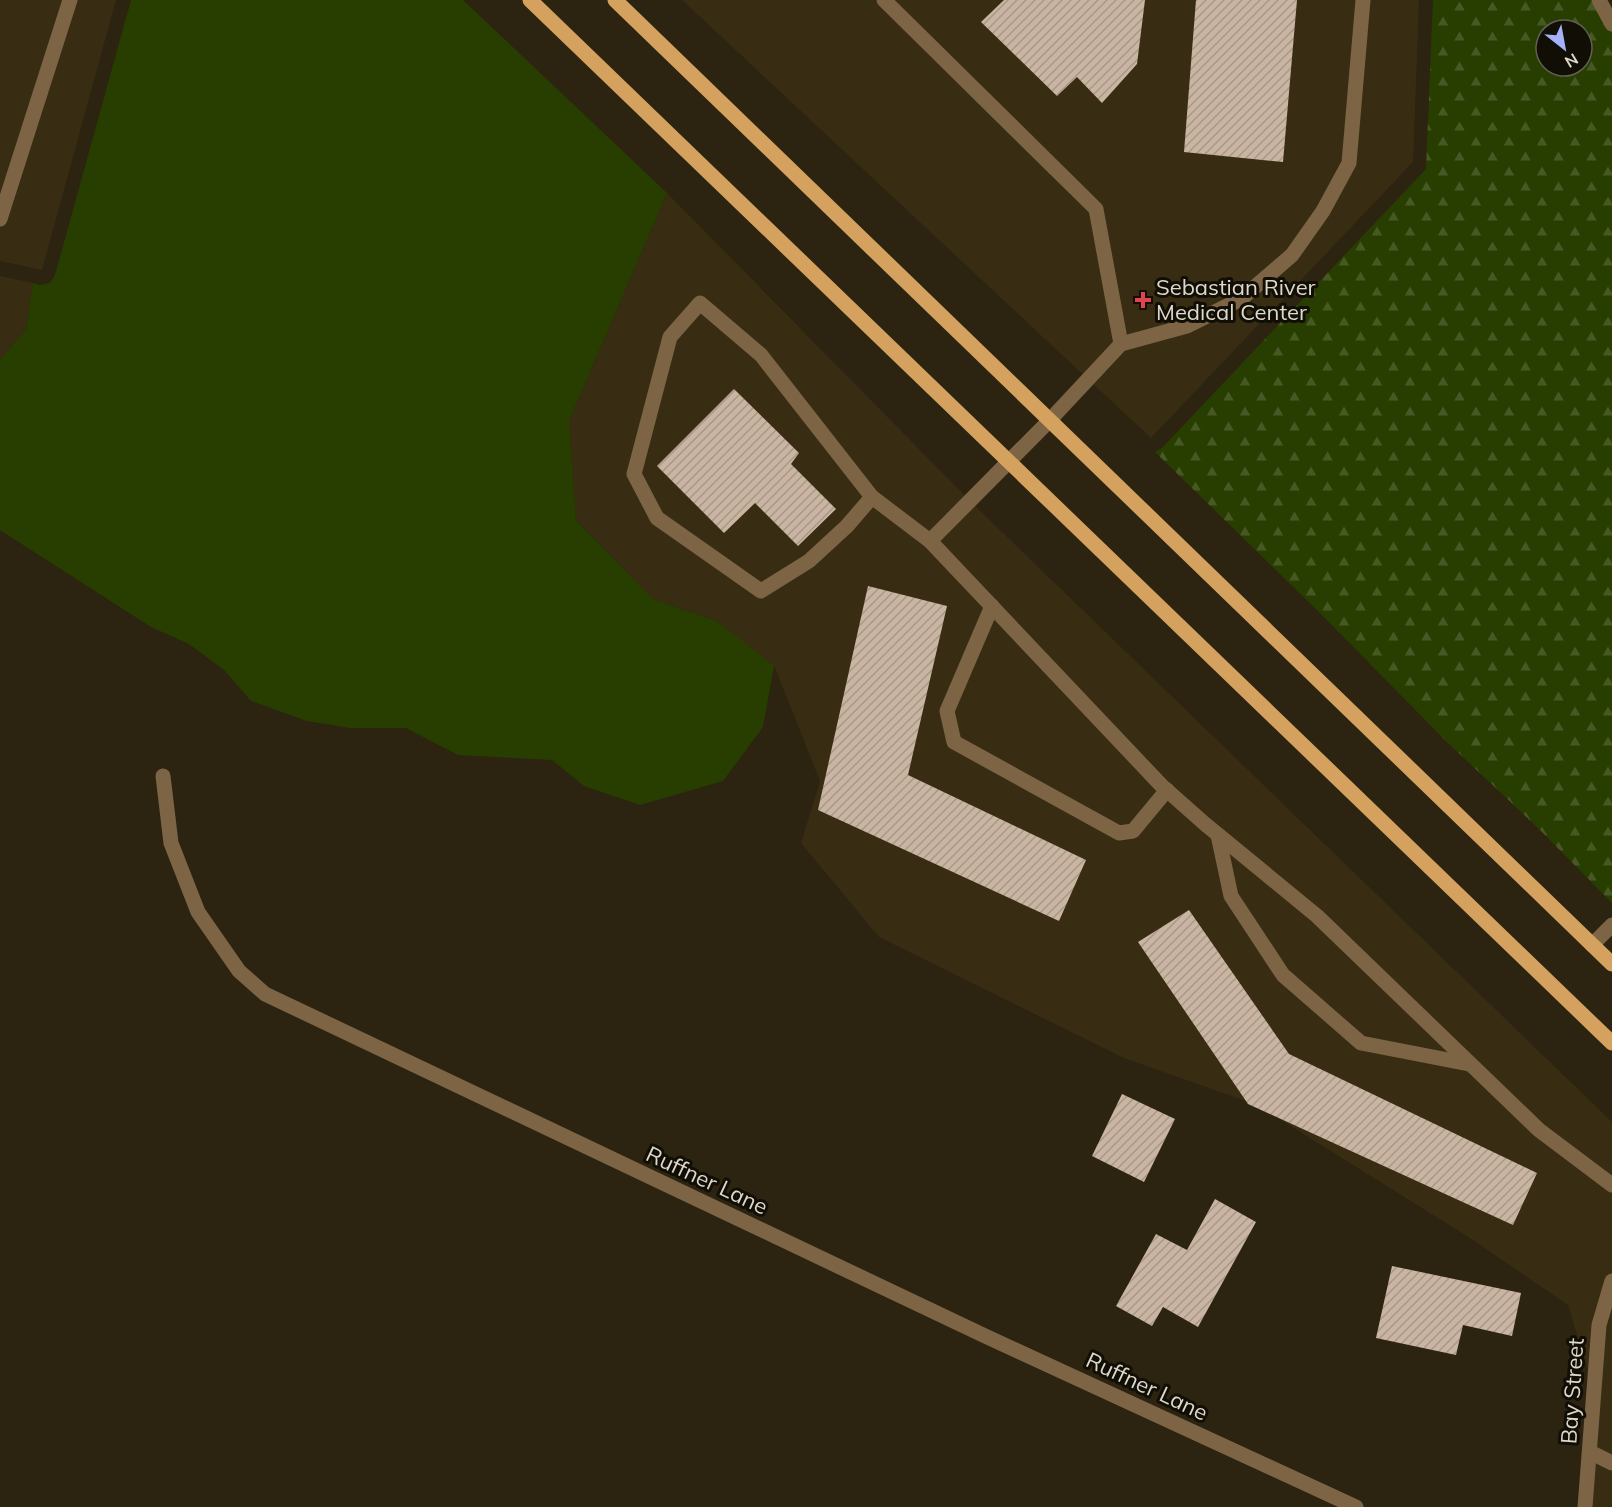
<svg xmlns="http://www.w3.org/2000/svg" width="1612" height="1507" font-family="Mulish,sans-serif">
  <defs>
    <pattern id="forest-firs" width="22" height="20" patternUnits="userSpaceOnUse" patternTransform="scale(1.5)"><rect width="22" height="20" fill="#273e00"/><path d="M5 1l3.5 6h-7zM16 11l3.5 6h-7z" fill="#465924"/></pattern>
    <pattern id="building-hatch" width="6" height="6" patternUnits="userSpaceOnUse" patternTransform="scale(1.5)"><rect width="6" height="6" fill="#c9b5a2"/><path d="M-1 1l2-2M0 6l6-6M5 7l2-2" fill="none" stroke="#a89889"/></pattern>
  </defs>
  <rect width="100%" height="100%" fill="#2c2410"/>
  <g fill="#382d12">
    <path d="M0,0H116L42,270L0,261Z"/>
    <path d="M682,0H1419L1413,162L1151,438Z"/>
    <path d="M667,193L974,505L1612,1122V1507H1581L1591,1380L1568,1305L1470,1238L1257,1105L1124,1058L879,937L801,843L820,781L775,668L717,621L653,599L576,520L569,421Z"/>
    <path d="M0,276L33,283L26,329L0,360Z"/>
  </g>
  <path fill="#273e00" d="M131,0H463L667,193L569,421L576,520L653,599L717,621L774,666L763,727L723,781L640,805L584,786L552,760L458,755L406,728H350L307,721L251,701L224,670L189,644L151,627L0,530V360L26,329L33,283L40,285L50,283L55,275Z"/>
  <path fill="url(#forest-firs)" fill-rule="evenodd" d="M1433,0H1598L1612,24V903L1537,827L1447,742L1321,614L1155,452L1162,448L1426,169ZM1546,30H1582V66H1546Z"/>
  <g fill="url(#building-hatch)">
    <path d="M1004,0H1145L1137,64L1102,103L1077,77L1057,96L981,22Z"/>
    <path d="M1196,0H1297L1283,162L1184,152Z"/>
    <path d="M734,389L799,453L791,464L836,509L798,546L755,503L724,533L657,466Z"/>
    <path d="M868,586L947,606L908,775L1086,860L1059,921L818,810Z"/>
    <path d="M1189,910L1289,1054L1537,1173L1513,1225L1248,1104L1138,942Z"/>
    <path d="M1122,1094L1175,1119L1144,1182L1092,1156Z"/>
    <path d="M1215,1199L1256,1222L1198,1327L1163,1307L1152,1326L1116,1306L1156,1234L1187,1250Z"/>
    <path d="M1392,1266L1521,1293L1512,1336L1463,1325L1456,1355L1376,1338Z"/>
  </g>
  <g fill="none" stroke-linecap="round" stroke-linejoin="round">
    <g stroke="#7c6445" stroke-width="15">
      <path d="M884,0L1096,209L1121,344"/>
      <path d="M1363,0L1349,163L1323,211L1292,255L1241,299L1187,326L1121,344L1049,421L930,541L1161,785L1205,824L1317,916L1539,1130L1612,1185"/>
      <path d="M1599,0L1612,24"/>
      <path d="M0,219L70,0"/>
      <path d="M872,497L847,526L809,561L761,591L657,518L634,474L670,337L700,303L761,355L872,497L930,541"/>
      <path d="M992,606L947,711L954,742L1119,833L1133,831L1167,790"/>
      <path d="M163,776L171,843L198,912L239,971L265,994L983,1335L1356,1507"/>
      <path d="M1218,835L1231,896L1283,975L1361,1043L1469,1064"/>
      <path d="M1592,945L1612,925"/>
      <path d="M1590,1452L1612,1463"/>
      <path d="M1585,1507L1599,1325L1612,1281"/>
    </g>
    <g stroke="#d4a25e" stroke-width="15">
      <path d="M530,0L1612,1043"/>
      <path d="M615,0L1612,964"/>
    </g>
  </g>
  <path fill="#e0444e" stroke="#110e06" stroke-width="2" d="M1140 291h6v6h6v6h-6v6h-6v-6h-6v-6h6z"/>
  <g text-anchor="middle" stroke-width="6" stroke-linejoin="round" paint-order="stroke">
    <g font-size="22" fill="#ded9cc" stroke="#110e06" text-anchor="start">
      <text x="1156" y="295">Sebastian River<tspan x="1156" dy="25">Medical Center</tspan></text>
    </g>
    <g font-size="22" fill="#ded9cc" stroke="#110e06">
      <text transform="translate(707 1180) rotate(25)" y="8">Ruffner Lane</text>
      <text transform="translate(1147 1386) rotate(25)" y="8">Ruffner Lane</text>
      <text transform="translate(1572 1391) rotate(-86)" y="8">Bay Street</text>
    </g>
  </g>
  <g transform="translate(1564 48) rotate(149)"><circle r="28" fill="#110e06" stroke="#635f55" stroke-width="1.5"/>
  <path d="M0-4.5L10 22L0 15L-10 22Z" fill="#a6b1fc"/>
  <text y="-9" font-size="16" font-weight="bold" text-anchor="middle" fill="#ded9cc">N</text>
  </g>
</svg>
